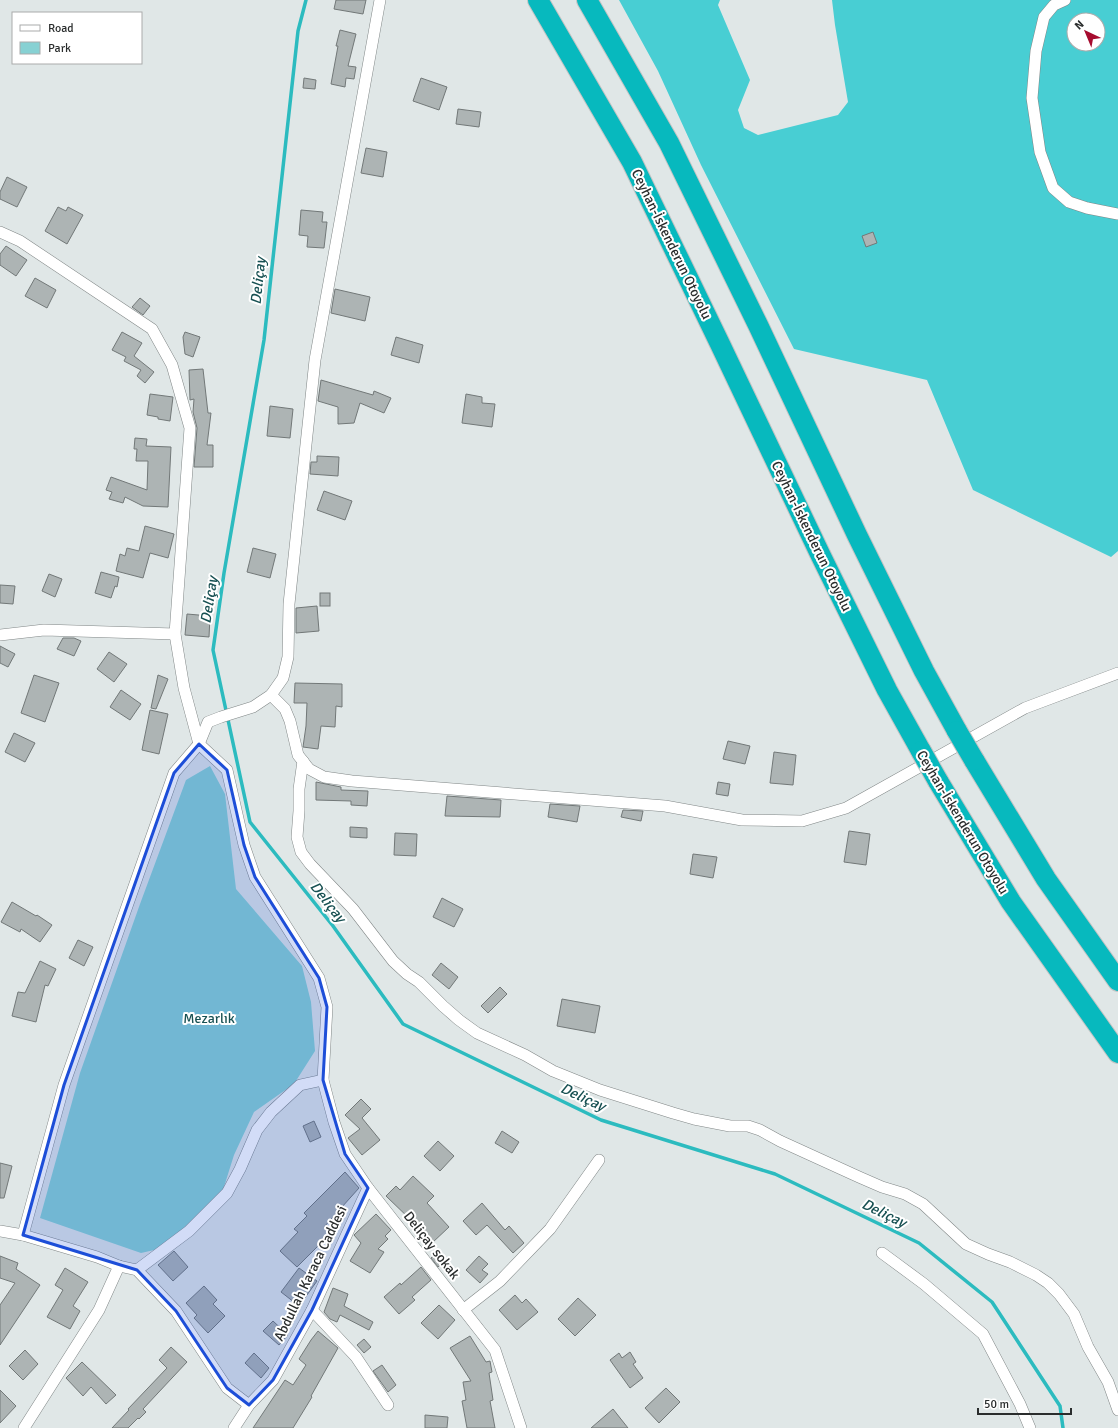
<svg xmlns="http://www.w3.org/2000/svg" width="1118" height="1428" font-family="Signika,sans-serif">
  <rect width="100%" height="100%" fill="#e0e7e7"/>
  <path fill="#87d1d3" d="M210,766L225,794L236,889L302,966L311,1002L315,1051L294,1084L254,1112L234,1155L223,1190L163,1248L141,1253L40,1218L80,1073L140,904L186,780Z"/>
  <path fill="#48ced3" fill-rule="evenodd" d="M619,0H720L718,5L750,80L738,110L744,128L758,135L838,115L848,102L835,25L832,0H1118V551L1111,557L973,490L927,380L794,349L701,165L658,71ZM1074,20H1098V44H1074Z"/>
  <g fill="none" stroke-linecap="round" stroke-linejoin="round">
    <path stroke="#2cbbbf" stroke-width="3.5" d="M306,0L298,31L264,340L224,573L213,650L250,822L333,926L403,1024L601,1120L775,1174L919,1243L992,1302L1060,1406L1063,1428"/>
  </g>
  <g fill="#adb4b4" stroke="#727878">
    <path d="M336,0H366L363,14L334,9Z"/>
    <path d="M340,30L356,34L348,66L356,67L354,79L346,78L345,87L331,84L338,46H336Z"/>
    <path d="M304,78L316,80L315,89L303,88Z"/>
    <path d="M421,78L447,87L439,110L413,101Z"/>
    <path d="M458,109L481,112L479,127L456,124Z"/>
    <path d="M366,148L387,152L383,177L361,173Z"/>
    <path d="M7,177L27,187L17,207L0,199V192Z"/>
    <path d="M58,207L66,211L68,207L83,215L67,244L45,231Z"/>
    <path d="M301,210L323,212L322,222H327L324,248L307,247L308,236L299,235Z"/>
    <path d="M873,232L877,243L866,247L862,236Z"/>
    <path d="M6,246L27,260L16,276L0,265V254Z"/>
    <path d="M35,278L56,290L47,308L25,296Z"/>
    <path d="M335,289L370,297L365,321L331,313Z"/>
    <path d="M140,298L150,306L143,315L132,307Z"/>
    <path d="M122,332L142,343L134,356L154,372L145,383L137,376L141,370L124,361L126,357L112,350Z"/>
    <path d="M185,332L200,337L193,357L185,354L183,337Z"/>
    <path d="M396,337L423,345L419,363L391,355Z"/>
    <path d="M203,369L208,413H211L207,445H213V467H194L197,428L193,412L194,399L190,400L189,370Z"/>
    <path d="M321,380L373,395L374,391L391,398L384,413L360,403L354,423L338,424V407L318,401Z"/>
    <path d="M150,394L173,397L170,421L158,419V417L147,415Z"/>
    <path d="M466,394L482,397V403L495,404L492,427L462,423Z"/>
    <path d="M270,406L293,409L290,438L267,436Z"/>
    <path d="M135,438L147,439L146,446L171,447L168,507L143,506L125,497L123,503L109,499L112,492L106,490L111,477L147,490L148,461H136L137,449H134Z"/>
    <path d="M317,456L339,457L338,476L310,474L311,462H317Z"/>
    <path d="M324,491L352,501L345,520L317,510Z"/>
    <path d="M145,526L174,534L168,558L150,553L143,578L116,571L120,554L125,556L127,548L139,551Z"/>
    <path d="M253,548L276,554L270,578L247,572Z"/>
    <path d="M101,572L119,577L117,587L115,586L111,598L95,593Z"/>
    <path d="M49,574L62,579L55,597L42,591Z"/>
    <path d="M0,585L15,586L13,604L0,603Z"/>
    <rect x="320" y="593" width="10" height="13"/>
    <path d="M317,606L319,631L296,633V608Z"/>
    <path d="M187,614L210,616L209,637L185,635Z"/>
    <path d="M63,638H74L81,641L74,656L57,649Z"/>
    <path d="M0,646L15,654L8,667L0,663Z"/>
    <path d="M109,652L127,664L114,682L97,669Z"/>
    <path d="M34,675L59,683L45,722L21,713Z"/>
    <path d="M158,675L168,679L156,709L151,708Z"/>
    <path d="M295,683L342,684V707L336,706L335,727L321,726L318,749L303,747L306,726L307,703H294Z"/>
    <path d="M121,690L141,704L130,720L110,707Z"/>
    <path d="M150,710L168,714L159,754L142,750Z"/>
    <path d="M14,733L35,743L25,762L5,752Z"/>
    <path d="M728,741L750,746L745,764L723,759Z"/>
    <path d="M774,752L796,755L793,785L770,783Z"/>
    <path d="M316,782L341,787V790L368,791L367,806L351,805V801L316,800Z"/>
    <path d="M718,782L730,784L728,796L716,794Z"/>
    <path d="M447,796L501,800L500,817L445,816Z"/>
    <path d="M550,804L580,806L577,822L548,817Z"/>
    <path d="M623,810L643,811L641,821L621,817Z"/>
    <path d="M350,827L367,828V838L350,837Z"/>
    <path d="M849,831L870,834L866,865L844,862Z"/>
    <path d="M395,833L417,834L416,856L394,855Z"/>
    <path d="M693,854L717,857L713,878L690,874Z"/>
    <path d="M442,898L463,909L454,927L433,917Z"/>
    <path d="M12,902L36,916L37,915L52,925L40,942L21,929L20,932L1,922Z"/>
    <path d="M78,940L93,947L84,966L69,958Z"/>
    <path d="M40,961L56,969L48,986L45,985L36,1022L12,1016L18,992L25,993Z"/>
    <path d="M441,963L458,977L449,989L432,975Z"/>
    <path d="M500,987L507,994L488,1013L481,1006Z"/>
    <path d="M562,999L600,1006L595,1033L557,1026Z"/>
    <path d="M361,1099L371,1109L362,1118L380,1140L362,1155L348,1138L360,1129L345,1115Z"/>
    <path d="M314,1121L321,1137L310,1142L303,1126Z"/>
    <path d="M502,1131L519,1142L512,1153L495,1143Z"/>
    <path d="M438,1141L454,1156L440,1171L424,1156Z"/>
    <path d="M0,1163L12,1166L4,1198H0Z"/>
    <path d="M345,1172L359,1188L324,1227L330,1234L297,1267L280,1251L298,1232L294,1229L307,1216L304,1213Z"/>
    <path d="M413,1176L434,1196L427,1203L449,1227L432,1243L413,1222L386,1196L396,1186L400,1190Z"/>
    <path d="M482,1203L505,1230L509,1226L524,1243L513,1253L487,1225L476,1235L463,1221Z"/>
    <path d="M376,1214L391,1230L385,1236L388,1239L378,1249L384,1252L370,1273L350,1261L361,1243L354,1235Z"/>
    <path d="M174,1251L188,1267L173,1281L158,1265Z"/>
    <path d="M439,1251L447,1259L438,1267L431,1258Z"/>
    <path d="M0,1256L18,1263L16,1269L40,1285L0,1345V1305L15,1283L0,1278Z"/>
    <path d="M479,1256L488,1264L482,1270L488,1274L480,1283L466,1270Z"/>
    <path d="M421,1267L431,1280L412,1297L415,1300L399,1314L384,1297L400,1283L401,1285Z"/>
    <path d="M65,1268L88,1282L73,1306L80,1311L70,1329L47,1317L63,1290L55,1285Z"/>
    <path d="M299,1268L317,1281L299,1306L281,1292Z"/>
    <path d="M204,1286L217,1300L213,1304L225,1316L208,1333L194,1318L197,1315L186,1303Z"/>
    <path d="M333,1288L348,1294L344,1306L373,1322L369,1330L340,1315L337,1322L330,1319L324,1312Z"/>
    <path d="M515,1295L522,1303L526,1299L538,1312L517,1330L499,1310Z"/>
    <path d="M578,1298L596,1315L575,1336L558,1319Z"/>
    <path d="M439,1305L455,1320L438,1339L421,1323Z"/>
    <path d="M273,1321L288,1335L279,1345L263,1331Z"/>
    <path d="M318,1331L338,1348L311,1396L312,1397L293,1428H253L285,1380L293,1385L306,1365L299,1359L311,1340Z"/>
    <path d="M470,1336L486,1362L490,1361L492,1372L489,1373L493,1400L490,1401L495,1428H467L462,1401L466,1400L463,1382L471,1381L450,1348Z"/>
    <path d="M364,1339L371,1347L364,1353L357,1345Z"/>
    <path d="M171,1347L187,1362L143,1409L146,1412L139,1419L138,1418L128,1428H112L129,1410L128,1409L167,1368L159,1360Z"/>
    <path d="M25,1350L38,1364L23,1380L9,1366Z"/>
    <path d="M630,1352L636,1362L633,1364L643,1378L630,1388L610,1360L619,1353L622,1358Z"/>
    <path d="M254,1353L269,1368L261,1378L245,1363Z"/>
    <path d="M82,1362L116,1395L106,1404L91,1387L83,1396L66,1378Z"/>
    <path d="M382,1365L396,1385L388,1392L373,1371Z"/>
    <path d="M666,1388L680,1402L659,1423L645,1408Z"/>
    <path d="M0,1390L16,1406L0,1423Z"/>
    <path d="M613,1409L628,1428H591Z"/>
    <path d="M425,1415L448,1417L447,1428H425Z"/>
  </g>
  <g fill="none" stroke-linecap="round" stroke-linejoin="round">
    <defs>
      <g id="minor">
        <path d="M1065,0L1054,5L1044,17L1036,51L1032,98L1040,152L1053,188L1069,202L1087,208L1118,214"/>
        <path d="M0,232L20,241L152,329L172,365L190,428L175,634L184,688L199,744L227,770L244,845L255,877L319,978L327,1007L323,1080L334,1122L345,1154L368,1188L495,1350L521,1428"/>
        <path d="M0,635L44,630L175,634"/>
        <path d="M271,695L285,709L290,721L298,755L309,769L324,777L352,781L665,806L742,820L802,821L846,808L1025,708L1118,673"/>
        <path d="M303,761L299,789V811L297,837L301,852L310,864L353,909L393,961L407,974L419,982L443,1006L459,1020L477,1033L525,1055L553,1071L600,1090L673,1113L694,1119L730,1126H748L760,1130L780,1141L859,1177L882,1187L905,1194L923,1204L966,1244L988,1254L1010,1262L1036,1275L1048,1283L1059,1294L1074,1314L1088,1347L1108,1382L1118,1410"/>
        <path d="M0,1231L23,1235L97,1257L119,1266L137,1270L176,1311L227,1388L249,1405"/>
        <path d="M23,1235L64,1085L174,773L199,744L208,722L221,717L253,707L271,695L283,678L288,657L289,604L315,360L380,0"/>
        <path d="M882,1253L924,1284L983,1334L1020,1404L1030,1428"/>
        <path d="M137,1270L189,1231L227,1193L240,1169L257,1130L271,1112L300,1085L323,1080"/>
        <path d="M312,1310L356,1357L388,1405"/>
        <path d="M463,1310L500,1281L550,1229L599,1160"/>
        <path d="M24,1428L99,1310L119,1266"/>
        <path d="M234,1428L249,1405L273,1380L312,1310L368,1188"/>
      </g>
      <g id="motorway">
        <path d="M538,0L632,162L720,344L820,554L887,690L921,751"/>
        <path d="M587,0L669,143L758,325L857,535L924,671L957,731"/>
        <path d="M974,760L1046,879L1118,981"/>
        <path d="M938,781L1011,902L1118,1053"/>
      </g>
    </defs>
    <use href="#minor" stroke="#818787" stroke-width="12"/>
    <use href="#motorway" stroke="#c3c4c4" stroke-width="22"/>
    <use href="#minor" stroke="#fff" stroke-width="11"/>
    <use href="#motorway" stroke="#07b9be" stroke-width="20"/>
    <defs>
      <g id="motorway-bridge">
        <path d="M957,731L974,760"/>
        <path d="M921,751L938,781"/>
      </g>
    </defs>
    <use href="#motorway-bridge" stroke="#c3c4c4" stroke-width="22" stroke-linecap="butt"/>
    <use href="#motorway-bridge" stroke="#07b9be" stroke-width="20"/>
  </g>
  <path fill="#1d4ed8" fill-opacity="0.2" stroke="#1d4ed8" stroke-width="3" stroke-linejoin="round" d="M199,744L227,770L244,845L255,877L319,978L327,1007L323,1080L345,1154L368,1188L312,1310L273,1380L249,1405L227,1388L176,1311L137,1270L23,1235L64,1085L174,773Z"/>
  <g text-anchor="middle" stroke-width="4" stroke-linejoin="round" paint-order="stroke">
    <g font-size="14" fill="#2a2d2d" stroke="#fff">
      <text transform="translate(672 244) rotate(64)" y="5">Ceyhan-İskenderun Otoyolu</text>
      <text transform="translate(812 536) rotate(64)" y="5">Ceyhan-İskenderun Otoyolu</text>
      <text transform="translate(963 822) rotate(59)" y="5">Ceyhan-İskenderun Otoyolu</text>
      <text transform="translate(432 1245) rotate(52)" y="5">Deliçay sokak</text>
      <text transform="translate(310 1273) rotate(-64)" y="5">Abdullah Karaca Caddesi</text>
    </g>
    <g font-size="14" fill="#185153" stroke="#fff">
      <text x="209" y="1023">Mezarlık</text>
    </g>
    <g font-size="15" font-style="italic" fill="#185153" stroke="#fff">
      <text transform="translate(258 281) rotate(-84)" y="5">Deliçay</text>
      <text transform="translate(209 600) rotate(-81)" y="5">Deliçay</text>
      <text transform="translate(328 902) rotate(52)" y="5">Deliçay</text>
      <text transform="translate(583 1097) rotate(25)" y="5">Deliçay</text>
      <text transform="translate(884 1213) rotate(26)" y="5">Deliçay</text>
    </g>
  </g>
  <rect x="12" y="12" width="130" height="52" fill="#ffffff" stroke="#aaabab"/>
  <rect x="20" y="25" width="20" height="6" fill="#ffffff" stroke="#aaabab"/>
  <text x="48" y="32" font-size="12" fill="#2a2d2d">Road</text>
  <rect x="20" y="42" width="20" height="12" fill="#87d1d3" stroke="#aaabab"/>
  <text x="48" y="52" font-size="12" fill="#2a2d2d">Park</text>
  <g transform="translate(1086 32) rotate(316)"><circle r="19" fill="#ffffff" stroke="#aaabab"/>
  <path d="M0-3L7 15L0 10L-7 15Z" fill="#a60c2f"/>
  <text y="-6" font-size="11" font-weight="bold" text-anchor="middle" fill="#2a2d2d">N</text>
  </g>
  <path d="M978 1408v6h93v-6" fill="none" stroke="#2a2d2d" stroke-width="2"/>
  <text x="984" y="1408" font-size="12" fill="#2a2d2d" stroke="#ffffff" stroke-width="3" paint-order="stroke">50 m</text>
</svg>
